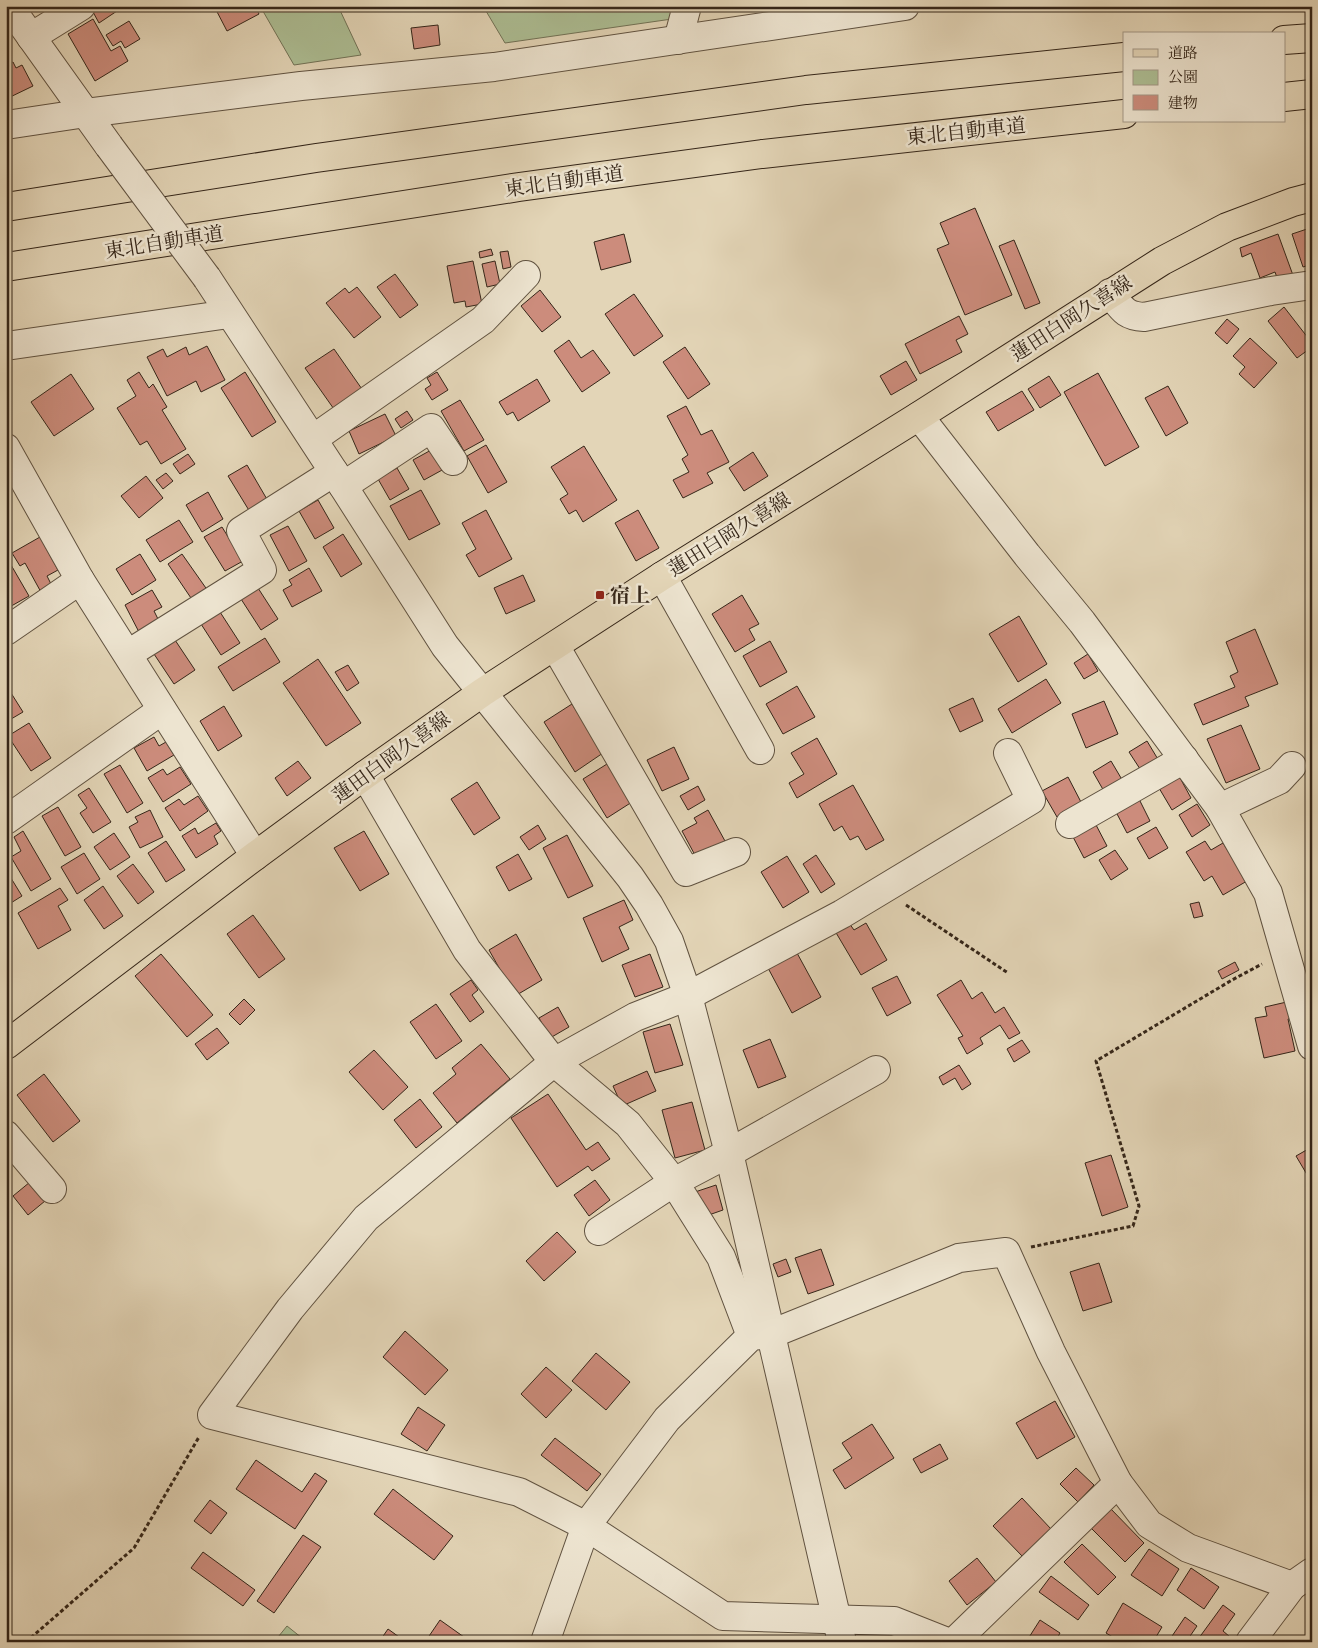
<svg xmlns="http://www.w3.org/2000/svg" width="1318" height="1648" font-family="'Old Standard TT','Noto Serif JP',serif">
  <rect width="100%" height="100%" fill="#e3d5b7"/>
  <filter id="stains"><feTurbulence type="fractalNoise" baseFrequency=".004" numOctaves="4"/><feColorMatrix values="0 0 0 0 .2 0 0 0 0 .09 0 0 0 0 .02 0 0 0 .5 -.17"/></filter>
  <radialGradient id="worn" r=".72"><stop offset=".6" stop-color="#630" stop-opacity="0"/><stop offset="1" stop-color="#630" stop-opacity=".3"/></radialGradient>
  <g fill="#adbe94" stroke="#717256">
    <path d="M260,6H338L361,55L294,65Z"/>
    <path d="M483,6H675L672,19L505,43Z"/>
    <path d="M287,1626L307,1642H274Z"/>
  </g>
  <g fill="#cc8c7c" stroke="#352619">
    <path d="M103,6H115L117,11L99,23L93,12Z"/>
    <path d="M214,6H255L259,14L227,31Z"/>
    <path d="M93,19L111,51L120,46L128,61L95,81L68,34Z"/>
    <path d="M129,21L140,39L125,48L121,41L113,46L106,35Z"/>
    <path d="M438,25L440,45L414,49L411,28Z"/>
    <path d="M13,62L16,68L22,65L33,86L6,99V85L9,83L6,77V65Z"/>
    <path d="M975,208L1012,295L965,315L937,249L949,244L940,223Z"/>
    <path d="M1310,228L1312,233V264L1303,267L1292,234Z"/>
    <path d="M624,234L631,262L601,270L594,242Z"/>
    <path d="M1278,234L1294,278L1279,283L1275,272L1260,278L1251,253L1242,257L1240,248Z"/>
    <path d="M1014,240L1040,303L1025,309L999,246Z"/>
    <path d="M491,249L493,255L480,258L479,252Z"/>
    <path d="M508,251L511,267L503,269L500,252Z"/>
    <path d="M473,261L482,304L466,307L465,301L454,303L447,266Z"/>
    <path d="M495,261L500,284L487,287L482,264Z"/>
    <path d="M395,274L418,305L400,318L377,287Z"/>
    <path d="M357,287L381,317L354,338L326,303L345,288L349,293Z"/>
    <path d="M540,290L561,317L542,332L521,306Z"/>
    <path d="M634,294L663,336L634,356L605,314Z"/>
    <path d="M1284,307L1312,343V347L1297,358L1268,321Z"/>
    <path d="M959,316L968,334L956,340L962,352L920,374L905,344Z"/>
    <path d="M1227,319L1239,329L1227,344L1215,333Z"/>
    <path d="M1250,338L1277,363L1254,388L1239,374L1245,367L1233,356Z"/>
    <path d="M569,340L581,358L593,350L610,373L582,392L554,351Z"/>
    <path d="M207,346L225,380L201,392L196,381L167,396L147,357L163,349L167,357L186,347L189,355Z"/>
    <path d="M685,347L710,384L688,399L663,362Z"/>
    <path d="M334,349L364,392L336,412L305,368Z"/>
    <path d="M906,361L917,380L891,395L880,376Z"/>
    <path d="M139,372L149,388L153,384L167,407L162,410L186,449L161,464L147,441L140,445L117,408L136,396L127,380Z"/>
    <path d="M245,372L276,422L252,437L221,388Z"/>
    <path d="M437,372L448,390L432,400L425,389L431,385L427,378Z"/>
    <path d="M1098,373L1139,447L1105,466L1064,392Z"/>
    <path d="M71,374L94,409L54,436L31,402Z"/>
    <path d="M1049,376L1061,395L1040,408L1028,389Z"/>
    <path d="M537,379L550,401L518,421L513,412L507,415L499,402Z"/>
    <path d="M1168,386L1188,423L1166,436L1145,398Z"/>
    <path d="M1022,391L1034,410L998,431L986,412Z"/>
    <path d="M460,400L484,440L464,451L441,411Z"/>
    <path d="M686,406L701,435L712,430L729,462L707,473L713,483L683,498L673,480L689,472L682,459L688,455L667,416Z"/>
    <path d="M407,411L413,420L401,428L395,419Z"/>
    <path d="M385,414L396,436L359,454L349,431Z"/>
    <path d="M486,445L507,482L488,493L467,456Z"/>
    <path d="M584,446L617,500L583,522L576,510L569,514L560,499L568,494L551,467Z"/>
    <path d="M433,449L444,469L424,480L413,460Z"/>
    <path d="M753,452L768,476L744,491L729,468Z"/>
    <path d="M188,454L195,464L180,474L173,464Z"/>
    <path d="M247,465L268,501L250,512L228,476Z"/>
    <path d="M397,468L409,489L390,500L378,479Z"/>
    <path d="M166,473L173,481L163,489L156,480Z"/>
    <path d="M146,476L163,498L139,518L121,496Z"/>
    <path d="M421,490L440,524L409,540L390,506Z"/>
    <path d="M208,492L223,519L202,532L186,505Z"/>
    <path d="M318,500L334,528L315,539L299,511Z"/>
    <path d="M486,510L512,559L479,577L466,555L476,549L462,523Z"/>
    <path d="M638,510L659,548L636,561L615,523Z"/>
    <path d="M179,520L193,542L160,562L146,540Z"/>
    <path d="M288,526L307,561L289,571L270,535Z"/>
    <path d="M222,527L243,561L225,571L204,537Z"/>
    <path d="M343,534L362,564L341,577L323,547Z"/>
    <path d="M40,537L58,570L47,576L53,588L42,594L25,563L20,566L12,553Z"/>
    <path d="M140,554L156,580L132,595L116,569Z"/>
    <path d="M182,554L208,591L193,601L168,564Z"/>
    <path d="M7,558L29,596L6,609V559Z"/>
    <path d="M309,568L322,591L292,607L283,590L292,585L289,580Z"/>
    <path d="M523,575L535,601L506,614L494,588Z"/>
    <path d="M258,588L278,619L261,630L241,599Z"/>
    <path d="M152,590L162,607L154,611L160,623L140,634L125,605Z"/>
    <path d="M742,595L759,624L749,629L755,640L735,652L712,614Z"/>
    <path d="M220,612L240,643L221,655L201,624Z"/>
    <path d="M1019,616L1047,664L1018,682L989,634Z"/>
    <path d="M1255,629L1278,684L1245,697L1249,706L1203,725L1194,704L1235,687L1230,676L1238,672L1226,642Z"/>
    <path d="M265,638L280,662L233,691L218,667Z"/>
    <path d="M175,640L195,670L174,684L154,654Z"/>
    <path d="M770,641L787,672L760,687L743,656Z"/>
    <path d="M1088,654L1098,671L1084,679L1074,663Z"/>
    <path d="M318,659L361,723L326,746L283,683Z"/>
    <path d="M348,665L359,683L347,691L335,672Z"/>
    <path d="M1046,679L1061,703L1012,733L998,709Z"/>
    <path d="M6,685L23,712L6,722Z"/>
    <path d="M797,686L815,717L783,734L766,704Z"/>
    <path d="M973,698L983,721L960,732L949,709Z"/>
    <path d="M1104,701L1118,734L1086,748L1072,714Z"/>
    <path d="M572,704L603,753L575,772L544,722Z"/>
    <path d="M224,706L242,736L218,751L200,721Z"/>
    <path d="M29,723L51,758L31,771L8,736Z"/>
    <path d="M1241,725L1260,769L1226,783L1207,739Z"/>
    <path d="M154,737L159,746L166,742L174,755L147,771L134,748Z"/>
    <path d="M817,738L837,774L797,798L789,783L804,774L791,753Z"/>
    <path d="M1147,741L1159,761L1142,772L1129,752Z"/>
    <path d="M674,747L689,779L662,791L647,760Z"/>
    <path d="M298,761L311,778L287,796L275,778Z"/>
    <path d="M1111,761L1124,783L1105,793L1093,772Z"/>
    <path d="M607,764L632,802L607,818L583,779Z"/>
    <path d="M120,765L143,803L127,813L104,774Z"/>
    <path d="M180,767L191,784L163,802L148,778L163,769L167,775Z"/>
    <path d="M1179,776L1191,798L1172,810L1159,788Z"/>
    <path d="M1068,777L1082,804L1057,817L1042,791Z"/>
    <path d="M477,782L500,818L474,835L451,799Z"/>
    <path d="M853,785L884,840L866,850L858,836L850,840L842,826L834,831L819,804Z"/>
    <path d="M698,786L705,800L688,810L680,796Z"/>
    <path d="M89,788L111,822L93,833L80,813L87,808L78,795Z"/>
    <path d="M198,796L208,811L180,831L165,808L179,799L184,805Z"/>
    <path d="M1139,799L1150,821L1127,833L1116,812Z"/>
    <path d="M1197,804L1210,825L1192,837L1179,815Z"/>
    <path d="M58,807L81,847L65,856L42,816Z"/>
    <path d="M150,810L163,837L140,848L129,827L138,822L135,817Z"/>
    <path d="M708,810L725,841L696,857L682,831L697,823L694,818Z"/>
    <path d="M216,823L221,831L214,836L218,844L196,858L182,836L195,828L198,834Z"/>
    <path d="M1095,823L1107,846L1084,858L1072,835Z"/>
    <path d="M538,825L546,839L529,850L520,837Z"/>
    <path d="M1156,827L1168,848L1149,859L1137,838Z"/>
    <path d="M23,831L51,879L31,891L11,857L21,851L14,837Z"/>
    <path d="M364,831L389,874L360,891L334,848Z"/>
    <path d="M114,833L130,857L110,870L94,847Z"/>
    <path d="M567,835L593,886L568,898L543,848Z"/>
    <path d="M166,841L185,870L166,882L148,853Z"/>
    <path d="M1205,841L1211,850L1223,843L1247,881L1223,895L1212,876L1204,881L1186,852Z"/>
    <path d="M1115,850L1128,869L1111,880L1099,860Z"/>
    <path d="M84,853L100,879L77,894L61,867Z"/>
    <path d="M518,854L532,879L509,891L496,867Z"/>
    <path d="M816,855L835,884L821,893L803,864Z"/>
    <path d="M787,856L809,892L783,908L761,872Z"/>
    <path d="M133,864L154,892L138,904L117,876Z"/>
    <path d="M6,870L22,896L6,906Z"/>
    <path d="M103,886L123,916L104,929L84,900Z"/>
    <path d="M60,888L68,900L58,906L71,930L38,949L18,913Z"/>
    <path d="M624,900L633,920L619,927L629,949L602,962L583,918Z"/>
    <path d="M1199,902L1203,916L1194,918L1190,904Z"/>
    <path d="M253,915L285,959L259,978L227,934Z"/>
    <path d="M849,923L854,930L866,923L887,960L861,975L835,931Z"/>
    <path d="M516,934L542,980L515,996L489,950Z"/>
    <path d="M797,953L821,997L792,1013L768,968Z"/>
    <path d="M161,954L213,1015L187,1037L135,976Z"/>
    <path d="M650,954L663,987L635,997L622,965Z"/>
    <path d="M1235,962L1239,970L1222,979L1218,971Z"/>
    <path d="M897,976L911,1003L887,1016L872,988Z"/>
    <path d="M471,980L478,990L472,995L484,1012L470,1022L450,994Z"/>
    <path d="M961,980L972,999L982,992L995,1013L1004,1007L1020,1033L1009,1039L1000,1025L980,1038L983,1044L967,1054L958,1038L963,1036L937,995Z"/>
    <path d="M244,999L255,1010L240,1025L229,1014Z"/>
    <path d="M1291,1001L1295,1018L1288,1019L1295,1051L1264,1058L1255,1018L1267,1016L1265,1007Z"/>
    <path d="M436,1004L462,1041L436,1059L410,1022Z"/>
    <path d="M558,1007L569,1027L550,1038L539,1018Z"/>
    <path d="M670,1024L683,1065L655,1073L643,1032Z"/>
    <path d="M217,1028L229,1043L207,1060L195,1044Z"/>
    <path d="M770,1039L786,1077L758,1088L743,1050Z"/>
    <path d="M1022,1040L1030,1052L1014,1062L1007,1049Z"/>
    <path d="M481,1044L510,1079L457,1123L433,1093L456,1074L452,1068Z"/>
    <path d="M374,1050L408,1087L383,1110L349,1072Z"/>
    <path d="M959,1065L971,1084L962,1090L955,1078L943,1085L939,1077Z"/>
    <path d="M647,1071L656,1091L622,1106L613,1086Z"/>
    <path d="M44,1074L80,1121L53,1142L17,1095Z"/>
    <path d="M548,1094L586,1150L598,1142L610,1159L592,1171L588,1166L557,1187L511,1118Z"/>
    <path d="M420,1099L442,1127L416,1148L394,1120Z"/>
    <path d="M692,1102L705,1150L675,1158L662,1110Z"/>
    <path d="M1310,1148L1312,1151V1183L1296,1156Z"/>
    <path d="M1111,1155L1128,1207L1102,1216L1085,1163Z"/>
    <path d="M595,1180L610,1200L589,1216L574,1195Z"/>
    <path d="M30,1182L45,1201L28,1215L13,1196Z"/>
    <path d="M716,1185L723,1210L703,1217L695,1192Z"/>
    <path d="M557,1232L576,1252L544,1281L526,1261Z"/>
    <path d="M821,1249L834,1285L808,1294L795,1258Z"/>
    <path d="M786,1259L791,1272L778,1277L773,1264Z"/>
    <path d="M1099,1263L1112,1302L1083,1311L1070,1272Z"/>
    <path d="M405,1331L448,1370L425,1395L383,1357Z"/>
    <path d="M596,1353L630,1382L606,1410L572,1381Z"/>
    <path d="M546,1367L572,1390L546,1418L521,1394Z"/>
    <path d="M1055,1401L1075,1437L1037,1459L1016,1423Z"/>
    <path d="M418,1407L445,1425L427,1451L401,1434Z"/>
    <path d="M872,1424L894,1458L845,1489L833,1470L852,1458L842,1443Z"/>
    <path d="M555,1438L601,1474L587,1491L541,1455Z"/>
    <path d="M940,1444L948,1459L921,1473L913,1459Z"/>
    <path d="M256,1460L302,1492L315,1473L327,1481L295,1529L236,1489Z"/>
    <path d="M1076,1468L1094,1485L1078,1502L1060,1484Z"/>
    <path d="M393,1489L453,1536L434,1560L374,1514Z"/>
    <path d="M1022,1498L1051,1529L1023,1557L993,1526Z"/>
    <path d="M210,1500L227,1513L211,1534L194,1521Z"/>
    <path d="M1109,1507L1144,1543L1125,1562L1089,1526Z"/>
    <path d="M303,1535L321,1547L274,1613L257,1601Z"/>
    <path d="M1082,1544L1116,1577L1098,1595L1064,1562Z"/>
    <path d="M1149,1549L1179,1569L1162,1596L1131,1575Z"/>
    <path d="M203,1552L255,1590L243,1606L191,1568Z"/>
    <path d="M977,1558L996,1582L967,1605L949,1581Z"/>
    <path d="M1191,1568L1219,1587L1204,1609L1177,1590Z"/>
    <path d="M1051,1576L1089,1605L1078,1620L1039,1592Z"/>
    <path d="M1123,1603L1162,1627L1153,1642H1121L1106,1633Z"/>
    <path d="M1223,1605L1235,1614L1223,1631L1236,1642H1196Z"/>
    <path d="M1185,1617L1197,1626L1186,1642H1168Z"/>
    <path d="M440,1620L471,1642H425Z"/>
    <path d="M1040,1620L1060,1633L1055,1642H1026Z"/>
    <path d="M388,1629L406,1642H379Z"/>
  </g>
  <g fill="none" stroke-linecap="round" stroke-linejoin="round">
    <defs>
      <g id="minor">
        <path d="M9,6L109,146"/>
        <path d="M31,37L81,6"/>
        <path d="M678,40L687,6"/>
        <path d="M6,125L86,113L301,86L494,67L905,6"/>
        <path d="M207,278L334,472L445,646L630,877L649,905L669,941L688,996L729,1153L842,1642"/>
        <path d="M1110,293C1122,308 1124,316 1144,317L1271,291L1312,285"/>
        <path d="M6,346L229,314"/>
        <path d="M919,416L1027,555L1082,622L1220,808L1268,893L1312,1046"/>
        <path d="M313,439L483,320L526,275"/>
        <path d="M6,448L80,580L255,856"/>
        <path d="M343,486L431,428L453,461"/>
        <path d="M662,576L760,750"/>
        <path d="M6,631L80,580"/>
        <path d="M555,646L686,872L736,852"/>
        <path d="M128,654L262,570L241,531L334,472"/>
        <path d="M365,775L467,950L554,1062L628,1124L674,1182L721,1257L751,1336"/>
        <path d="M1220,808L1279,780L1292,766"/>
        <path d="M6,820L162,710"/>
        <path d="M1070,824L1184,759"/>
        <path d="M6,1135L52,1189"/>
        <path d="M599,1231L674,1182L729,1153L876,1070"/>
        <path d="M545,1642L586,1526L667,1419L751,1336L771,1334L959,1258L1006,1252L1051,1352L1118,1483L1149,1524L1188,1548L1292,1586"/>
        <path d="M947,1642L894,1621L723,1616L586,1526L519,1492L212,1415L290,1309L366,1218L554,1062L635,1017L688,996L842,914L1031,800L1008,753"/>
        <path d="M954,1642L1118,1483"/>
        <path d="M1250,1642L1292,1586L1312,1572"/>
      </g>
      <path id="major" d="M6,1045L255,856L365,775L483,692L662,576L919,416L1162,261L1227,227L1293,202L1312,197"/>
      <g id="highway">
        <path d="M1284,40L1312,38"/>
        <path d="M1284,97L1312,94"/>
        <path d="M6,207L316,158L806,90L1124,57"/>
        <path d="M6,267L519,187L762,154L1124,114"/>
      </g>
    </defs>
    <use href="#minor" stroke="#605240" stroke-width="30"/>
    <use href="#major" stroke="#352619" stroke-width="30"/>
    <use href="#highway" stroke="#352619" stroke-width="30"/>
    <g stroke="#352619" stroke-width="3" stroke-dasharray="4 2.5" stroke-linecap="butt">
      <path d="M906,905L1008,973"/>
      <path d="M1031,1247L1133,1226L1139,1206L1096,1061L1232,980L1262,964"/>
      <path d="M26,1642L134,1548L199,1437"/>
    </g>
    <use href="#minor" stroke="#ede4d0" stroke-width="28"/>
    <use href="#major" stroke="#e3d5b7" stroke-width="28"/>
    <use href="#highway" stroke="#e3d5b7" stroke-width="28"/>
    <defs>
      <path id="minor-bridge" d="M109,146L207,278"/>
    </defs>
    <use href="#minor-bridge" stroke="#605240" stroke-width="30" stroke-linecap="butt"/>
    <use href="#minor-bridge" stroke="#ede4d0" stroke-width="28"/>
  </g>
  <rect fill="#8f2418" stroke="#ede4d0" stroke-width="2" x="595" y="590" width="10" height="10" rx="2.5"/>
  <g text-anchor="middle" stroke-width="5" stroke-linejoin="round" paint-order="stroke">
    <g font-size="20" fill="#352619" stroke="#ede4d0">
      <text transform="translate(966 131) rotate(-6)" y="7">東北自動車道</text>
      <text transform="translate(564 181) rotate(-8)" y="7">東北自動車道</text>
      <text transform="translate(164 242) rotate(-9)" y="7">東北自動車道</text>
      <text transform="translate(1071 318) rotate(-33)" y="7">蓮田白岡久喜線</text>
      <text transform="translate(729 534) rotate(-32)" y="7">蓮田白岡久喜線</text>
      <text transform="translate(391 757) rotate(-36)" y="7">蓮田白岡久喜線</text>
    </g>
    <g font-size="20" font-weight="bold" fill="#352619" stroke="#ede4d0" text-anchor="start">
      <text x="610" y="602">宿上</text>
    </g>
  </g>
  <rect width="1318" height="1648" fill="none" stroke="#e3d5b7" stroke-width="25"/>
  <rect x="8" y="8" width="1303" height="1633" fill="none" stroke="#352619" stroke-width="2.5"/>
  <rect x="12" y="12" width="1293" height="1623" fill="none" stroke="#352619"/>
  <rect x="1123" y="32" width="162" height="90" fill="#ede4d0" stroke="#a39887"/>
  <rect x="1133" y="49" width="25" height="8" fill="#e3d5b7" stroke="#a39887"/>
  <text x="1168" y="58" font-size="15" fill="#352619">道路</text>
  <rect x="1133" y="70" width="25" height="15" fill="#adbe94" stroke="#a39887"/>
  <text x="1168" y="82" font-size="15" fill="#352619">公園</text>
  <rect x="1133" y="95" width="25" height="15" fill="#cc8c7c" stroke="#a39887"/>
  <text x="1168" y="108" font-size="15" fill="#352619">建物</text>
  <rect width="100%" height="100%" filter="url(#stains)"/>
  <rect width="100%" height="100%" fill="url(#worn)"/>
</svg>
